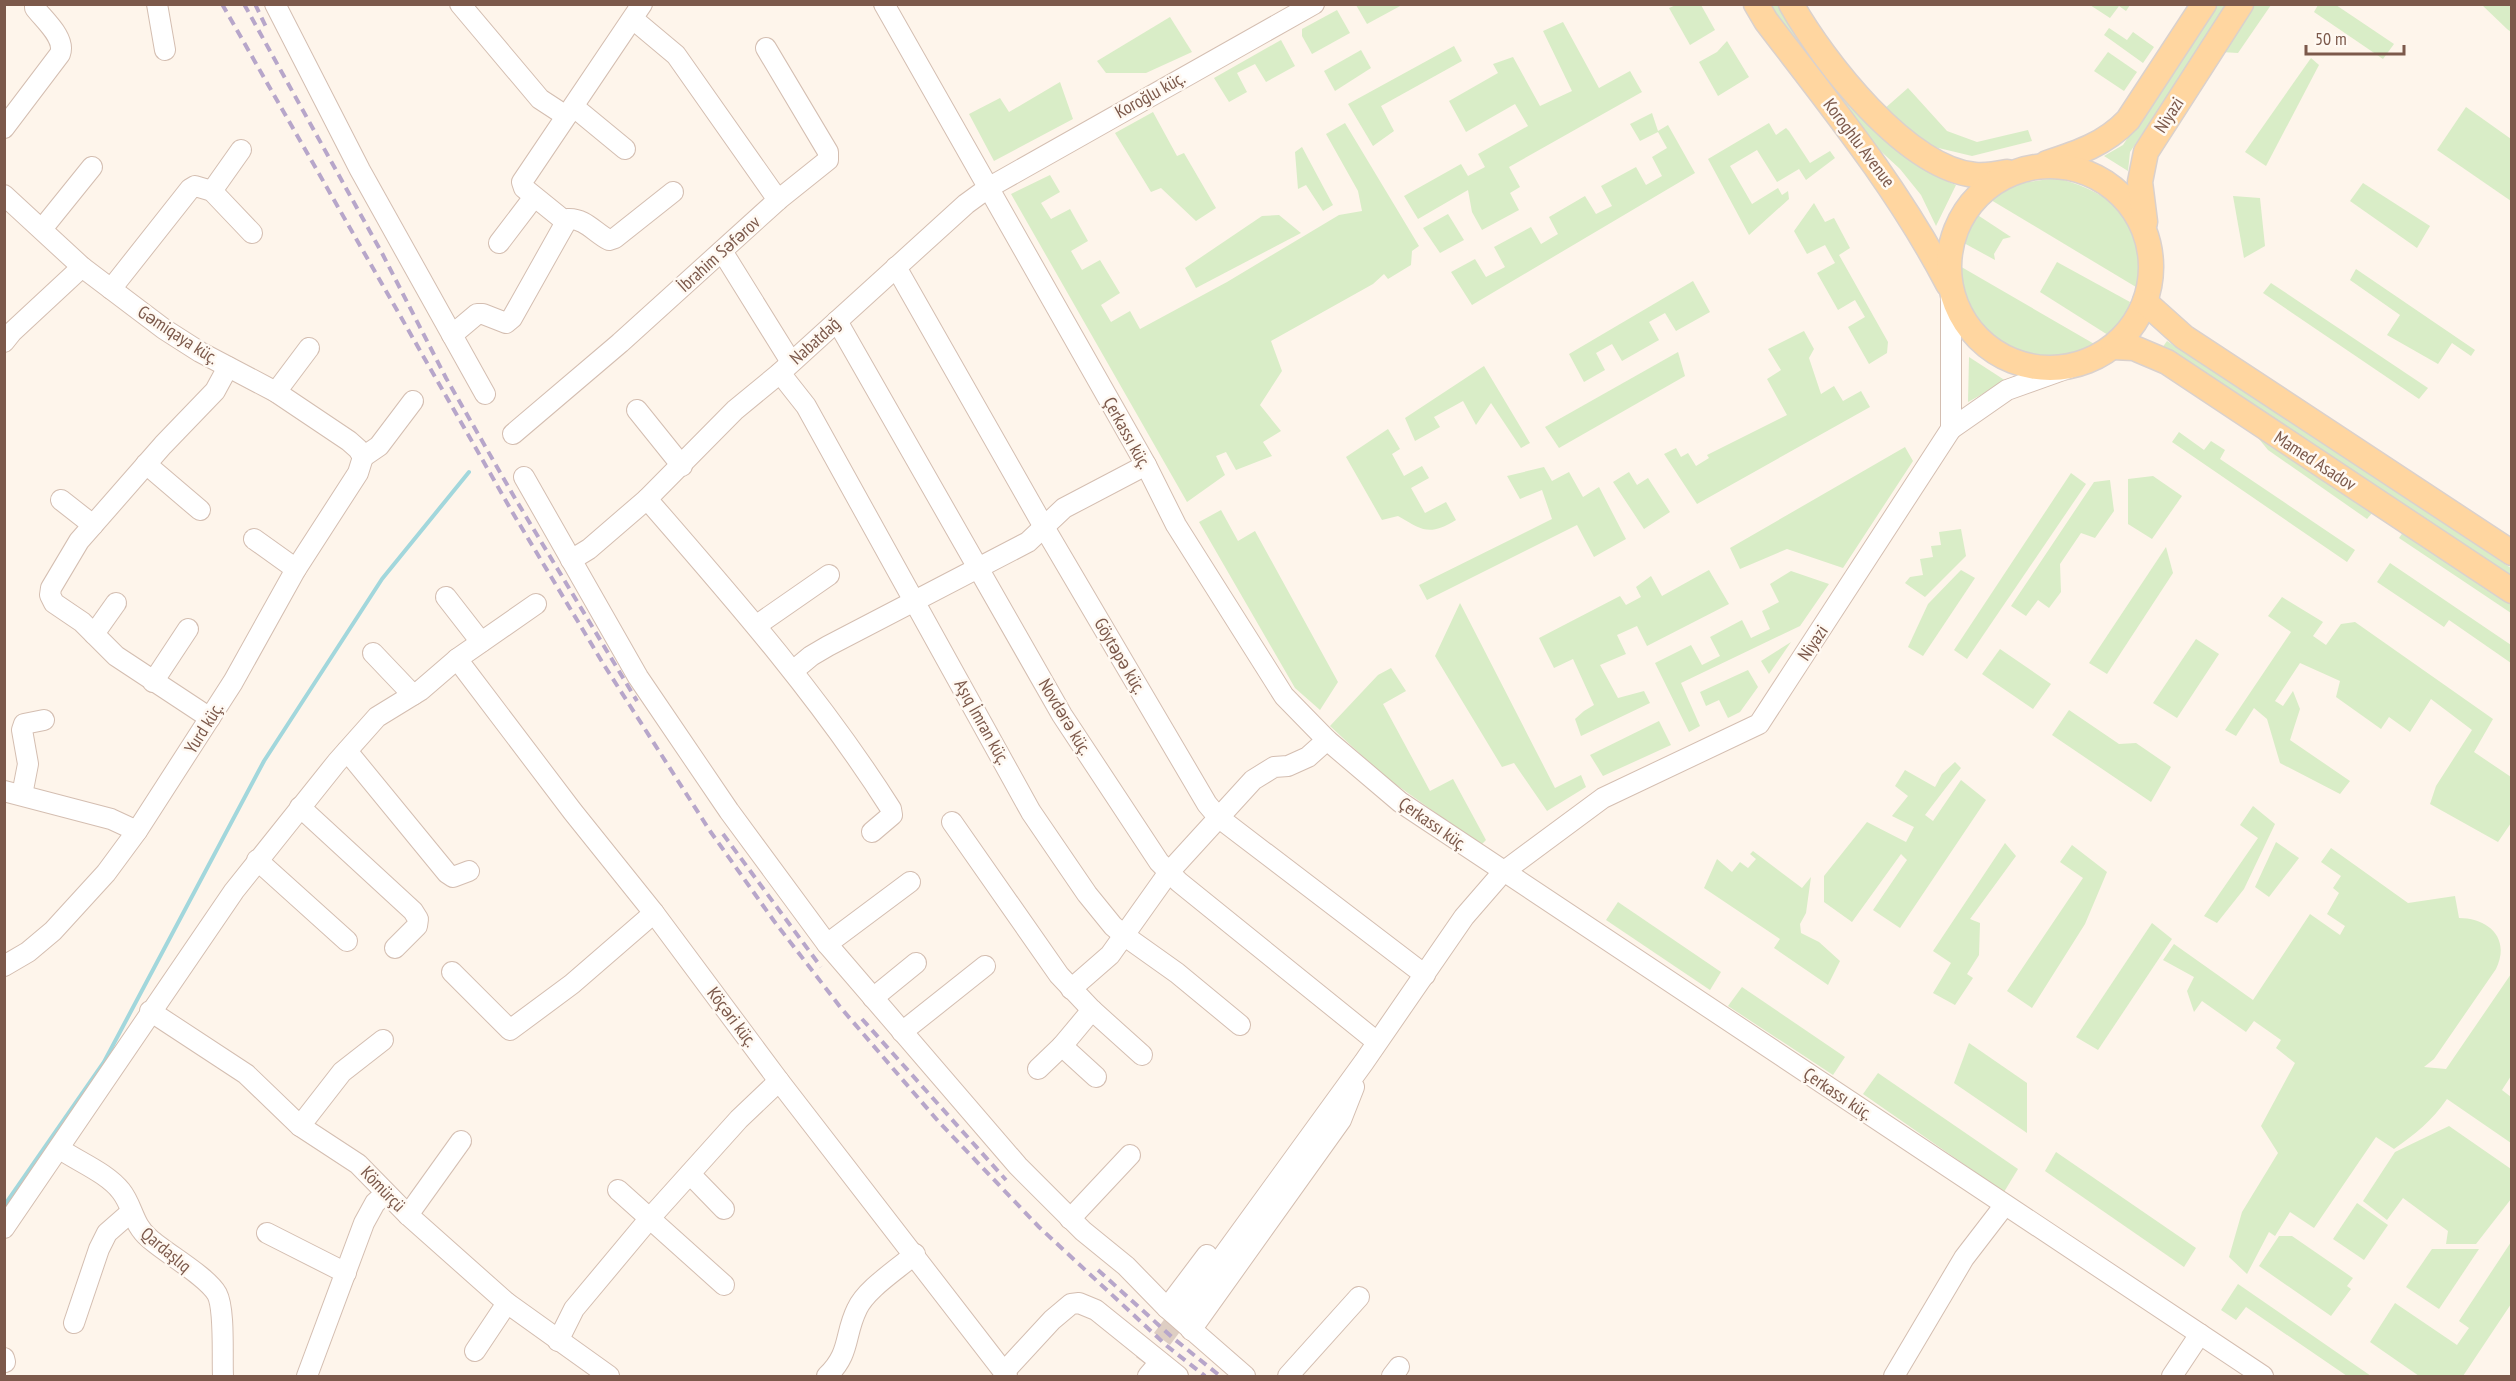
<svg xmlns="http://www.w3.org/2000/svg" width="2516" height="1381" font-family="'PT Sans Narrow',sans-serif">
  <rect width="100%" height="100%" fill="#fef5eb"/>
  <g fill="#d9edc7">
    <path d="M1356,5H1402L1367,24Z"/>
    <path d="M1676,5H1701L1715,30L1690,45L1669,8Z"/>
    <path d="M1767,5H1779C1831,75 1872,152 1956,185L1936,226L1921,195L1900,169L1860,132Z"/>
    <path d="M2090,5H2130L2126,11L2119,6L2110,18Z"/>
    <path d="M2216,5H2229L2130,152L2128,171L2104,156L2123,145Z"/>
    <path d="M2253,5H2271L2238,53L2221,52Z"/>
    <path d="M2318,5H2336L2394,44L2383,59L2314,12Z"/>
    <path d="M2482,5H2511V32L2507,29Z"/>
    <path d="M1337,10L1350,33L1312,54L1302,36V29Z"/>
    <path d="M1170,17L1192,52L1146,73H1106L1097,61Z"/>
    <path d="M1563,22L1599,88L1630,71L1642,92L1509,167L1520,187L1510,193L1519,210L1482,230L1472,212L1468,190L1418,219L1404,196L1461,164L1468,176L1485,167L1478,154L1528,126L1515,104L1466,132L1449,101L1498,73L1493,64L1513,57L1540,106L1572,91L1543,31Z"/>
    <path d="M2109,28L2127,40L2133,32L2154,47L2143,63L2104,35Z"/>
    <path d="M1281,40L1295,66L1266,82L1255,64L1237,73L1247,92L1229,102L1214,78Z"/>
    <path d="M1727,41L1749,77L1718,96L1699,62L1717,52Z"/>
    <path d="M1454,46L1462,61L1381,106L1394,131L1373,146L1348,104Z"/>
    <path d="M1361,50L1371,68L1335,91L1324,71Z"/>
    <path d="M2108,52L2137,72L2124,91L2094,71Z"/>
    <path d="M2311,58L2319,65L2266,166L2245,152Z"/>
    <path d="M1060,82L1073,119L994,161L969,114L1000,98L1009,112Z"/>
    <path d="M1908,88L1947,131L1977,142L2028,130L2032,141L1972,156L1926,145L1883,110Z"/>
    <path d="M2466,107L2511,139V201L2437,150Z"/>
    <path d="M1153,112L1177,156L1184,153L1216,208L1196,221L1161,188L1151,192L1115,133Z"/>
    <path d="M1652,113L1658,131L1668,125L1695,173L1472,305L1451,272L1475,259L1486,277L1505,267L1494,247L1531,227L1541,244L1558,234L1549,217L1585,196L1596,214L1612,206L1601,186L1636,167L1646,185L1662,176L1652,157L1667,148L1658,132L1640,141L1630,124Z"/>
    <path d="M1345,123L1419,246L1412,251L1411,265L1388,279L1384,274L1373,284L1271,341L1282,371L1260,405L1281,431L1263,442L1272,456L1236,470L1226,452L1216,456L1225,475L1187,502L1011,194L1050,175L1060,192L1041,203L1051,219L1070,209L1088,241L1071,251L1082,270L1100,260L1120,293L1101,305L1111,322L1130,311L1140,329L1227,282L1339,215L1362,211L1358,191L1326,134Z"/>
    <path d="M1769,123L1776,135L1786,128L1789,131L1810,163L1830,151L1835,158L1806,180L1799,169L1777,182L1757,150L1730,166L1752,204L1778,188L1782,195L1788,191L1789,199L1749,235L1708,159Z"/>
    <path d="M1302,147L1333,205L1323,211L1306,185L1298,189L1295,152Z"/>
    <path d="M2056,178C2111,191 2153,225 2136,287L1991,200L2015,184Z"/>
    <path d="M2363,183L2430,226L2417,248L2350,201Z"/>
    <path d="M2233,196L2260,198L2265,246L2244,258Z"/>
    <path d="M1814,203L1825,222L1834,218L1850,248L1839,255L1888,342L1887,353L1869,364L1848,327L1865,317L1855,300L1838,310L1817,273L1835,263L1825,245L1807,254L1794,231Z"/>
    <path d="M1448,214L1464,240L1440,253L1423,228Z"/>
    <path d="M1976,214L2011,237L2003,239L1994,254L1995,260L1962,242L1967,227Z"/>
    <path d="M1279,215L1301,233L1196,288L1185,268L1262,216Z"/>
    <path d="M2057,262L2130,302C2126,317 2121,326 2108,335L2040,292Z"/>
    <path d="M1958,265L2096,345C2083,351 2070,357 2056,358C2014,362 1964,327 1958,283C1957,277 1958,271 1958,265Z"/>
    <path d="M2356,269L2475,350L2471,356L2452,343L2438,364L2387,335L2400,315L2350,280Z"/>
    <path d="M1693,281L1710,312L1676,331L1665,313L1649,322L1659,340L1622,361L1612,344L1596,353L1605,370L1584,382L1569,354Z"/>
    <path d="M2271,283L2428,388L2419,399L2263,293Z"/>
    <path d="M1804,331L1814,349L1809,358L1821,394L1834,386L1843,401L1861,391L1870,407L1697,504L1664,454L1676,448L1681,457L1688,453L1696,466L1709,458L1707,455L1787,415L1767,379L1781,370L1768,349Z"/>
    <path d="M2167,341L2511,568V579L2162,348Z"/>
    <path d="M1678,352L1685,376L1559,448L1545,427Z"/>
    <path d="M1969,357L2006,381L1968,402Z"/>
    <path d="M1484,366L1530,443L1521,448L1491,403L1476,425L1463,401L1434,417L1440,427L1415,441L1405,418Z"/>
    <path d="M2250,428L2373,512L2367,519L2268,450Z"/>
    <path d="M1388,429L1400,449L1392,454L1404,476L1422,466L1429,478L1411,488L1425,513L1446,502L1456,520C1429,536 1424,531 1398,516L1382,520L1346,457Z"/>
    <path d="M2179,432L2204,450L2211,441L2225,450L2220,459L2355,550L2347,562L2172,442Z"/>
    <path d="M1905,447L1913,461L1843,568L1787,549L1740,569L1730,548Z"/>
    <path d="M1544,467L1552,481L1569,472L1583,497L1599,487L1626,539L1594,557L1577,525L1427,600L1419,585L1552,519L1542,490L1520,499L1507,476Z"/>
    <path d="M1629,472L1637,485L1648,478L1670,512L1644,529L1613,482Z"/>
    <path d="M2071,473L2086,484L1967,659L1954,650Z"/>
    <path d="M2153,476L2182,496L2152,539L2128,524V479Z"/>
    <path d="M2110,480L2114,511L2095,538L2081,533L2060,564L2061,592L2049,608L2038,600L2026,616L2011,606L2094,482Z"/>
    <path d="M1221,510L1238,541L1255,531L1338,682L1320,710L1295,688L1199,522Z"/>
    <path d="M1961,529L1966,556L1925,597L1905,583L1910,577L1923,575L1920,559L1933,557L1931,546L1941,545L1939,532Z"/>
    <path d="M2404,531L2511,603V613L2399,538Z"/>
    <path d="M2166,547L2173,573L2107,674L2089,663Z"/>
    <path d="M2390,563L2511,645V663L2449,620L2444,627L2377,582Z"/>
    <path d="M1709,570L1729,604L1647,646L1637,626L1617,635L1626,654L1600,665L1618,698L1644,691L1650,703L1581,736L1575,719L1584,711L1594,705L1573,659L1554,668L1539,638L1620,596L1626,605L1641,597L1636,587L1651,576L1662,596Z"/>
    <path d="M1961,570L1975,578L1923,656L1908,647L1928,604Z"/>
    <path d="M1791,571L1829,584L1800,626L1681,683L1700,726L1689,732L1655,663L1691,645L1702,665L1720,656L1710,637L1742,620L1751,638L1770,629L1762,611L1779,602L1770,584Z"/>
    <path d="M2282,597L2323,622L2313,636L2326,645L2341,624L2355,622L2493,719L2474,752L2511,777V823L2498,842L2430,804L2436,786L2472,730L2431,699L2410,732L2389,717L2381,729L2336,697L2340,681L2300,663L2275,701L2283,706L2293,691L2300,709L2290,740L2350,781L2340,794L2280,763L2267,719L2254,708L2236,736L2225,730L2291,632L2268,616Z"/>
    <path d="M1460,603L1555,788L1581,775L1586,787L1547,811L1514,763L1502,767L1435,656Z"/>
    <path d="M2196,639L2219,654L2177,718L2153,703Z"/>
    <path d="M1791,642L1769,674L1761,661Z"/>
    <path d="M2000,649L2051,684L2033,709L1982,674Z"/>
    <path d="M1391,668L1406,691L1383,704L1430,791L1453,779L1486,840L1481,845L1384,776L1330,726L1378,675Z"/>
    <path d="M1748,670L1758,687L1740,712L1728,718L1719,700L1706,706L1700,692Z"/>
    <path d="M2069,710L2119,744L2136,743L2171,767L2151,802L2052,735Z"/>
    <path d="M1659,721L1671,745L1603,776L1590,755Z"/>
    <path d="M1955,762L1961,768L1925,815L1933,821L1961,780L1986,800L1900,928L1873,910L1907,860L1901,854L1852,922L1824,902V876L1867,822L1906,842L1914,827L1892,816L1908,796L1895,786L1905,770L1935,787L1942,774Z"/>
    <path d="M2253,806L2275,824L2244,889L2217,923L2204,916L2258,838L2240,825Z"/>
    <path d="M2276,842L2299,858L2269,897L2255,887Z"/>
    <path d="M2005,843L2016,856L1970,919L1980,923L1979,955L1967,974L1973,978L1955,1005L1933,993L1951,963L1933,951Z"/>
    <path d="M2072,845L2107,872L2085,924L2032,1008L2007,991L2083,878L2060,862Z"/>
    <path d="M2331,848L2408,903L2455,896L2459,918C2488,918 2511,938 2496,969L2434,1059L2424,1067L2446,1069L2511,974V1076L2502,1090L2511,1097V1143L2447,1099C2432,1121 2415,1134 2394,1149L2376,1137L2314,1228L2290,1212L2275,1236L2269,1232L2247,1274L2229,1257L2242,1212L2278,1153L2261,1126L2295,1063L2276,1048L2281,1040L2254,1021L2246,1032L2202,1001L2194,1012L2187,991L2194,977L2163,960L2174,944L2253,1000L2310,914L2340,935L2345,926L2327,914L2339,893L2333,888L2341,876L2321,862Z"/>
    <path d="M1753,851L1802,888L1811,877L1806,913L1800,924L1801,933L1819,942L1840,961L1828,985L1774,948L1780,939L1704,888L1717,859L1732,872L1740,862L1748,868L1756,859L1750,854Z"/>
    <path d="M1618,902L1721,972L1710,990L1606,920Z"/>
    <path d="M2152,923L2172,939L2098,1050L2076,1037Z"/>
    <path d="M1742,987L1845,1057L1833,1075L1728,1006Z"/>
    <path d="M1969,1043L2027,1083V1133L1954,1083Z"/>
    <path d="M1878,1073L2018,1169L2004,1192L1863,1094Z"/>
    <path d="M2449,1126L2511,1169V1199L2476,1244H2446L2448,1231L2403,1198L2387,1220L2363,1201L2395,1152Z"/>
    <path d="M2056,1152L2196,1248L2184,1267L2045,1171Z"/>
    <path d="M2357,1203L2388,1225L2364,1260L2333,1239Z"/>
    <path d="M2279,1236H2292L2353,1278L2347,1286L2351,1289L2331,1316L2259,1266Z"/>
    <path d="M2511,1242V1304L2463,1376H2419L2370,1342L2395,1303L2457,1345L2469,1328L2459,1321Z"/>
    <path d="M2432,1249H2479L2439,1309L2406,1287Z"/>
    <path d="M2238,1284L2371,1376H2347L2246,1307L2236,1320L2221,1310Z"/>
  </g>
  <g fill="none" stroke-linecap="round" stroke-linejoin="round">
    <path stroke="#a2d7dc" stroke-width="4" d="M4,1206L104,1062L264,761L382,579L469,472"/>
    <path stroke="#decec3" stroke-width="20" stroke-dasharray="20 10" stroke-linecap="butt" d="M1144,1363L1186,1307"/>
    <defs>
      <g id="minor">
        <path d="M157,4L165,50"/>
        <path d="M275,4L360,170L485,394"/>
        <path d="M460,4L540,99L566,116"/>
        <path d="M884,4L1146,465L1176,525L1284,696L1327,740L1400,802L2263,1376"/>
        <path d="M633,19L676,55L778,200"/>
        <path d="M574,107L625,149"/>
        <path d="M4,128L60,54C66,38 44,20 35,8V4"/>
        <path d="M212,191L241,150"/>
        <path d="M4,195L82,267L164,329L200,352L276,392L349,441L358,449L363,457"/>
        <path d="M566,222L568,219C585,218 595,233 609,240L615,238L673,192"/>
        <path d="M42,229L92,167"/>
        <path d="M499,243L534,197"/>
        <path d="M722,251L791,362"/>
        <path d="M896,267L1044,527L1207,804L1218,817L1425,975"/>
        <path d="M111,289L190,189L195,186L212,191L252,233"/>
        <path d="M837,321L1062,715L1159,862L1179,882L1377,1042"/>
        <path d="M452,335L477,314H483L506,323L512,318L566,222L524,188L522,182L642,4"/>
        <path d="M4,342L12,332L82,267"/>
        <path d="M780,373L806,406L1031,812L1087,894L1113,926L1125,936L1177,973L1240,1025"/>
        <path d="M276,392L309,348"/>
        <path d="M637,410L682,466"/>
        <path d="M1951,429L2007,390L2077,365"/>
        <path d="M513,434L620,343L778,200L828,160V152L766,48"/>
        <path d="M363,457L379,446L413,401"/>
        <path d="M146,464L200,510"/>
        <path d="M524,477L638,677L729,811L827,944L1018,1166L1083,1231L1126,1266L1167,1308L1245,1376"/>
        <path d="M647,499C734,599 820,697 891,809L892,815L872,832"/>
        <path d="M61,500L93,525"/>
        <path d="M254,539L296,569"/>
        <path d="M571,560L589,549L647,499L735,410L780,373L966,204L988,188L1314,4"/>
        <path d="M446,597L481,642"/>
        <path d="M757,625L829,575"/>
        <path d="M94,634L116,603"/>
        <path d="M373,653L413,695"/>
        <path d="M457,659L573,812L654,913L779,1081L1007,1376"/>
        <path d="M793,671L811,656L828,646L1028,542L1064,508L1146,465"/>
        <path d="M153,682L188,629"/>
        <path d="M210,718L116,656L82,622L54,603L50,595L51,588L79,541L163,445L215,391L228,367"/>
        <path d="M347,751L447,873L453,877L469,871"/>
        <path d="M4,791L111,819L137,831"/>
        <path d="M22,795L28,764L22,730L24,724L44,720"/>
        <path d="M300,807L413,911L418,919L417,926L395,948"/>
        <path d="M952,822L1059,975L1092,1010L1142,1055"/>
        <path d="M257,860L347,941"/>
        <path d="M827,944L910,882"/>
        <path d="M4,966L28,952L53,931L106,873L137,831L233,682L296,569L358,473L363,457"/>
        <path d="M452,972L510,1030L572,984L654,913"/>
        <path d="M1071,989L1110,955L1169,872L1253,780L1274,767L1288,766L1308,757L1327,740"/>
        <path d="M873,998L916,963"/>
        <path d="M150,1011L246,1074L300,1126L358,1164L408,1215L507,1303L609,1376"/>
        <path d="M902,1032L985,966"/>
        <path d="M1062,1046L1096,1077"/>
        <path d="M1038,1069L1062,1046L1092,1010"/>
        <path d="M300,1126L342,1072L383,1040"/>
        <path d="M60,1149C79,1162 107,1173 121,1191C133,1206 133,1225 149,1238C165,1253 207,1276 217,1294C225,1309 222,1358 223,1376"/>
        <path d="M690,1174L724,1209"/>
        <path d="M618,1190L724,1285"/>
        <path d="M408,1215L461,1141"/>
        <path d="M1070,1219L1130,1155"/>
        <path d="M4,1228L234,891L337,762L377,717L421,690L457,659L536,604"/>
        <path d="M267,1233L346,1273"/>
        <path d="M1186,1307L1364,1062L1464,917L1503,872L1603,798L1759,724L1951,429V288"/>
        <path d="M1167,1308L1207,1255"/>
        <path d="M74,1323L99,1249L107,1233L131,1212"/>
        <path d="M1191,1330L1341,1120L1354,1087"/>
        <path d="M558,1341L574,1309L650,1218L739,1119L779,1081"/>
        <path d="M475,1351L507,1303"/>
        <path d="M4,1358L5,1362"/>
        <path d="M1004,1372L1052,1320L1071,1304L1079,1303L1096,1310L1178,1376"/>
        <path d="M307,1376L364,1223L375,1203L385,1194"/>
        <path d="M827,1376C851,1353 844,1335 857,1309C866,1289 898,1269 915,1254"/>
        <path d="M1148,1376L1160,1362"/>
        <path d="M1288,1376L1359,1297"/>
        <path d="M1392,1376L1399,1367"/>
        <path d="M1894,1376L1964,1258L2004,1206"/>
        <path d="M2172,1376L2200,1334"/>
      </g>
      <g id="major">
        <path d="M1756,4L1766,21C1831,106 1898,188 1948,284"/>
        <path d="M1791,4C1823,61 1906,168 1975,175C1986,176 1997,174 2007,172"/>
        <path d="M2047,163C2078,153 2105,144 2128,120L2204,4"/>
        <circle cx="2050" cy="267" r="101"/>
        <path d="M2145,222L2140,182L2146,152L2241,4"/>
        <path d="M2145,302L2184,337L2512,553"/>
        <path d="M2113,347L2134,348L2167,362L2512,591"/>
      </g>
    </defs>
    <use href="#minor" stroke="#d4beb1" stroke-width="22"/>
    <use href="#major" stroke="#dad1cd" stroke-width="27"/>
    <use href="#minor" stroke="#fff" stroke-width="20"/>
    <use href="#major" stroke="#ffd6a0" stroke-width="24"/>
    <g stroke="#b7a6ca" stroke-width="4" stroke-dasharray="9 6" stroke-linecap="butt">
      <path d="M222,4L514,515L604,665L710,831L774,921L841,1008L938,1121L1039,1227L1167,1346L1205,1376"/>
      <path d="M244,4L383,255L446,378L516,500L637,701"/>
      <path d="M255,4L268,31"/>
      <path d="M723,834L821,967"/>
      <path d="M862,1019L1006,1180"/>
      <path d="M1098,1270L1173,1338L1220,1376"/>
    </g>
  </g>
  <g text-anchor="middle" stroke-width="5" stroke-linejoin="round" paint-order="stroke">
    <g font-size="18" fill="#7c594b" stroke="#fff9f2">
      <text transform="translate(1150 95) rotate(-29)" y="6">Koroğlu küç.</text>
      <text transform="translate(2169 115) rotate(-57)" y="6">Niyazi</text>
      <text transform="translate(1859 143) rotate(53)" y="6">Koroghlu Avenue</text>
      <text transform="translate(719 254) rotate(-42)" y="6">İbrahim Səfərov</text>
      <text transform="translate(178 335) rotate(33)" y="6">Gəmiqaya küç.</text>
      <text transform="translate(815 341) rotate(-42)" y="6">Nabatdağ</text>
      <text transform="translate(1127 433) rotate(61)" y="6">Çerkassı küç.</text>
      <text transform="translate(2315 461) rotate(33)" y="6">Mamed Asadov</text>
      <text transform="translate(1813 643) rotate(-56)" y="6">Niyazi</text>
      <text transform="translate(1120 656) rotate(60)" y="6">Göytəpə küç.</text>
      <text transform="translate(1065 717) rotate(59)" y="6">Novdərə küç.</text>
      <text transform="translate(982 722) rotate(61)" y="6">Aşıq İmran küç.</text>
      <text transform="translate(204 728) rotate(-58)" y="6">Yurd küç.</text>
      <text transform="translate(1433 824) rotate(35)" y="6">Çerkassı küç.</text>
      <text transform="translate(732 1017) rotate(53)" y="6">Köçəri küç.</text>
      <text transform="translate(1838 1094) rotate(34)" y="6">Çerkassı küç.</text>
      <text transform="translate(383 1189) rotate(46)" y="6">Kömürçü</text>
      <text transform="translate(166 1250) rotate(40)" y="6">Qardaşlıq</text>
    </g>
  </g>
  <rect width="2516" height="1381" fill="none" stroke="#7c594b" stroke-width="12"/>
  <path d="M2306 45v9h98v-9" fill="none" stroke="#7c594b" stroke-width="3"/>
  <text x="2315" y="45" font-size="18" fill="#7c594b" stroke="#fff9f2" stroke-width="4.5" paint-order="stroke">50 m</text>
</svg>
